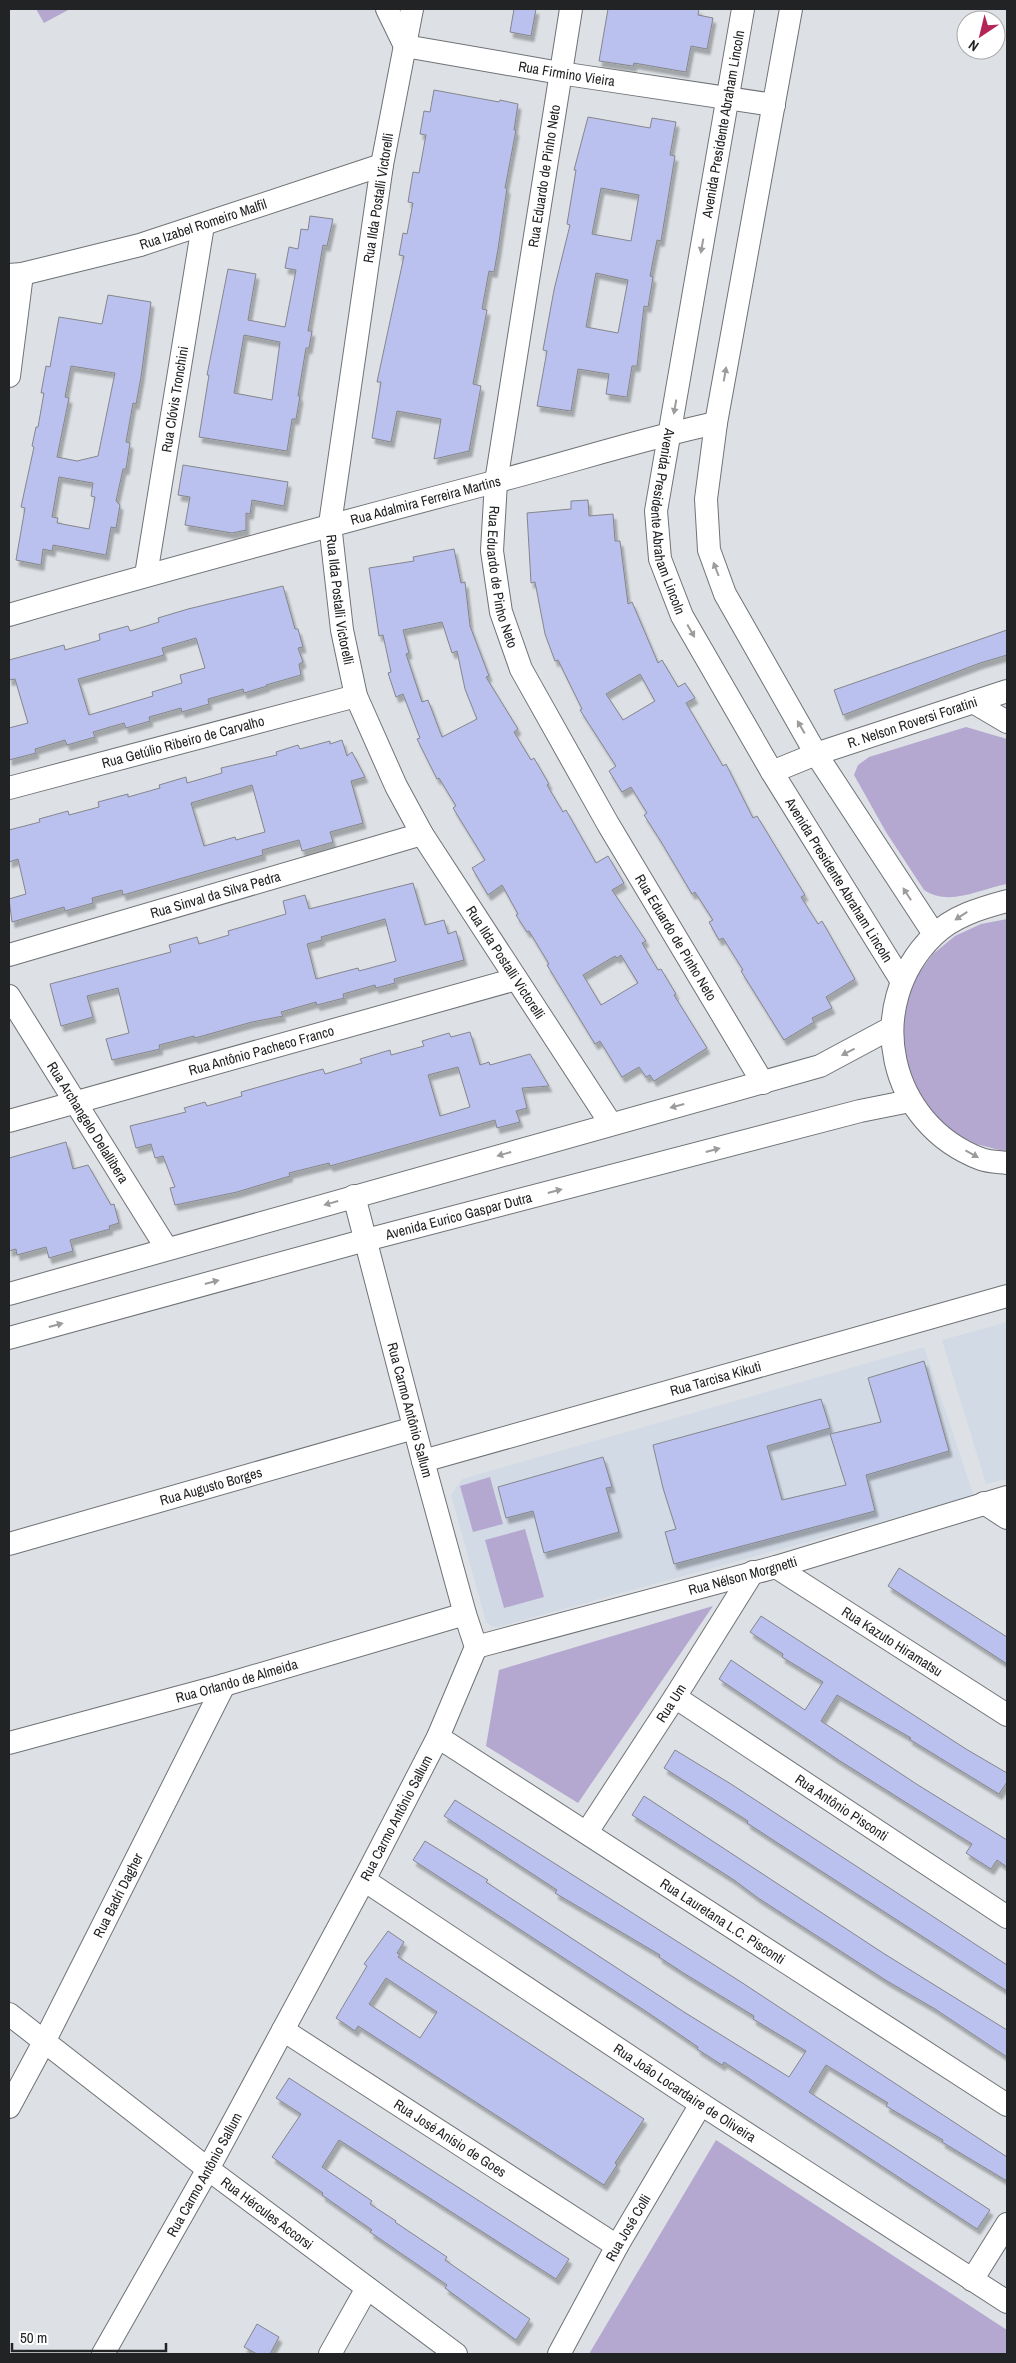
<svg xmlns="http://www.w3.org/2000/svg" width="1016" height="2363" font-family="'Archivo Narrow',sans-serif">
  <defs>
    <filter id="shadow"><feDropShadow dx="3" dy="5.5" stdDeviation="1" flood-color="#0004"/></filter>
  </defs>
  <rect width="100%" height="100%" fill="#dde1e5"/>
  <g fill="#d2dae6">
    <path d="M1007,1322V1479L986,1484L942,1340Z"/>
    <path d="M924,1347L974,1496L498,1627L491,1626L486,1622L451,1495L462,1479Z"/>
  </g>
  <g fill="#b5a8d0">
    <path d="M36,9H70L44,23Z"/>
    <path d="M966,727L1007,739V884C980,889 949,907 924,890L886,832L854,775L858,765L869,757Z"/>
    <path d="M1007,919V1151H1003L976,1144L951,1131L930,1111L913,1088L900,1032L905,1004L916,977L933,954L955,936L981,924Z"/>
    <path d="M490,1477L503,1524L473,1532L460,1486Z"/>
    <path d="M525,1529L544,1597L504,1608L485,1540Z"/>
    <path d="M713,1606L578,1803L486,1746L499,1670Z"/>
    <path d="M716,2140L1007,2330V2351L1005,2354H589Z"/>
  </g>
  <g fill="#bac1ee" stroke="#85868c" fill-rule="evenodd" filter="url(#shadow)">
    <path d="M514,9H536L531,36L510,32Z"/>
    <path d="M608,9H699L698,15L713,18L707,49L691,46L686,72L634,63L633,66L599,61Z"/>
    <path d="M434,90L499,102L500,100L518,104L514,130H516L505,188H507L498,249L494,272L489,271L482,309L487,310L473,384L481,386L469,451L434,459L441,419L397,411L391,442L372,438L381,382H377L404,256L399,255L403,233L407,234L413,203L408,202L413,172L419,173L426,135L420,134L424,111L430,112Z"/>
    <path d="M588,117L650,128L652,118L676,122L670,155L675,156L661,241L657,240L650,276L653,277L648,307L644,306L637,366H632L627,397L606,394L609,374L578,369L571,411L537,406L547,351L543,350L554,290L570,225L567,224L576,170H574ZM601,188L639,195L631,241L592,234ZM596,273L628,280L618,333L586,327Z"/>
    <path d="M310,216L333,219L327,246L323,245L308,331H312L309,348H306L298,396H300L296,419H292L287,451L199,437L209,375H207L228,269L256,274L248,320L285,327L296,270L285,268L289,247L298,249L301,229L308,230ZM244,335L280,342L272,400L234,393Z"/>
    <path d="M108,295L151,302L141,377L136,404L133,403L126,442L130,443L126,469H123L116,501L120,505L116,528L111,527L106,555L53,545L52,551L43,549L41,565L16,560L25,508L21,507L34,447L32,446L36,427H38L44,393H41L46,366L50,367L59,317L102,324ZM71,366L115,373L98,456L77,461L57,457L69,398L65,397ZM59,477L93,483L91,496L95,497L89,529L57,523L58,518L52,517Z"/>
    <path d="M183,465L288,482L284,506L252,500L250,514L246,513V530L232,533L185,525L190,497L178,495Z"/>
    <path d="M588,500L589,516L613,514L615,541H620L628,604L632,602L658,663L662,660L678,687L685,683L695,698L686,703L723,766L726,764L753,818L757,816L805,895L801,897L818,924L822,921L855,979L826,997L832,1008L812,1018L814,1022L784,1040L741,971L743,970L723,938L719,940L709,922L713,920L695,892L692,894L660,840L644,815L647,813L631,787L622,792L609,771L616,766L580,710L582,709L558,660L555,661L545,634L535,582L531,583L527,513L571,509V501ZM640,674L655,701L623,720L606,694Z"/>
    <path d="M454,549L461,583L465,582L470,626L489,676L486,677L518,729L514,732L531,760L534,758L549,784L547,785L563,812L566,810L596,863L608,856L624,883L612,890L646,941L642,943L658,970L661,969L676,994L674,995L707,1048L654,1081L650,1075L646,1077L639,1067L622,1077L600,1041L595,1044L547,965L549,964L529,931L527,932L516,915L518,914L502,885L488,895L472,868L485,860L453,808L456,806L439,778L437,779L417,739L420,738L403,694L396,697L388,673L391,672L383,635L379,636L369,568L414,561L413,557ZM442,622L452,653L457,651L465,689L477,719L442,737L428,700L422,702L406,654L409,653L403,630ZM621,955L638,983L601,1005L583,975L615,956L617,958Z"/>
    <path d="M283,586L295,629H298L303,647L298,648L303,662L299,664L301,675L266,685L267,686L244,693L243,689L208,699L209,704L182,712L181,708L149,717L150,721L126,728L124,723L93,732L95,737L67,745L65,740L35,749L36,753L9,760V728L28,723L15,679L9,680V660L64,645L65,650L100,640L99,634L128,626L130,631L159,622L158,618L188,609ZM196,638L205,668L180,675L182,683L152,692L153,696L89,715L78,679L164,655L162,648Z"/>
    <path d="M1007,630V655L980,663L843,715L834,690Z"/>
    <path d="M342,740L347,756L352,752L365,777L351,781L363,823L330,832L333,842L302,851L299,840L262,850L263,855L123,895L122,890L92,898L93,903L65,911L64,907L12,922L9,899L26,894L18,859L9,862V830L40,822L39,819L68,811L69,815L99,807L98,802L128,794V797L160,788L159,785L186,777L187,783L222,773L221,768L277,755L276,752L298,745L300,749L330,741V744ZM252,785L265,832L236,840L235,837L204,846L191,803Z"/>
    <path d="M413,883L425,925L444,920L448,934L456,931L464,960L394,979L395,983L376,988L375,985L343,994L344,998L317,1005L316,1002L281,1012L283,1016L252,1022L195,1038L194,1036L159,1045L160,1049L112,1060L106,1039L129,1033L118,988L87,996L93,1017L61,1026L50,984L171,952L169,945L197,937L199,944L229,935L228,931L286,914L283,901L305,895L309,909ZM385,919L396,961L359,971L358,968L316,979L307,944L322,940L321,937Z"/>
    <path d="M470,1032L480,1065L489,1062L490,1065L530,1054L549,1086L522,1088L527,1108L516,1111L520,1122L497,1128L495,1120L330,1166L329,1163L289,1173L290,1176L237,1192L175,1205L170,1188L175,1187L163,1156L155,1158L151,1144L136,1148L130,1126L186,1112L184,1108L205,1102L207,1106L242,1096L241,1092L301,1075L323,1069L325,1074L362,1063L360,1059L390,1050L391,1055L424,1046L422,1041L449,1033L451,1037ZM458,1067L470,1107L440,1116L428,1075Z"/>
    <path d="M66,1142L73,1169L88,1165L111,1205L114,1204L119,1223L109,1226L110,1229L70,1240L73,1251L49,1258L46,1247L17,1255L16,1249L9,1251V1158Z"/>
    <path d="M924,1361L949,1451L866,1475L875,1511L674,1564L665,1532L676,1529L663,1488L653,1445L821,1399L830,1428L767,1446L782,1500L846,1485L830,1434L881,1422L868,1378Z"/>
    <path d="M603,1457L612,1487L606,1488L619,1532L544,1553L533,1511L506,1518L498,1487Z"/>
    <path d="M899,1568L1007,1637V1664L888,1586Z"/>
    <path d="M761,1616L966,1749L1007,1773V1782L999,1794L909,1739L911,1738L837,1695L821,1721L918,1785L1007,1840V1867L997,1860L991,1869L966,1853L972,1844L840,1761L719,1679L731,1660L805,1710L823,1682L782,1657L783,1654L750,1632Z"/>
    <path d="M675,1750L731,1784L1007,1965V1991L773,1840L747,1823L748,1821L664,1768Z"/>
    <path d="M644,1796L883,1953L1007,2030V2057L935,2009L887,1981L758,1898L734,1880L632,1815Z"/>
    <path d="M455,1800L741,1982L1007,2157V2181L942,2142L943,2140L886,2106L888,2103L826,2065L809,2092L990,2210L977,2229L768,2091L724,2062L722,2065L697,2049L698,2047L647,2012L413,1860L425,1841L488,1880L486,1882L684,2012L789,2077L806,2051L753,2019L754,2016L685,1974L659,1957L660,1955L555,1893L557,1890L444,1816Z"/>
    <path d="M388,1931L404,1942L397,1953L400,1954L398,1957L644,2119L615,2163L617,2165L604,2185L358,2026L355,2031L336,2018L367,1966L364,1964ZM386,1978L437,2012L420,2038L369,2004Z"/>
    <path d="M289,2078L569,2259L556,2279L339,2140L322,2167L372,2201L370,2204L396,2221L395,2222L447,2257L445,2260L530,2319L516,2340L445,2288L447,2285L370,2232L372,2230L322,2195L323,2193L272,2157L301,2114L276,2098Z"/>
    <path d="M257,2324L279,2337L270,2354H257L244,2347Z"/>
  </g>
  <g fill="none" stroke-linecap="round" stroke-linejoin="round">
    <defs>
      <g id="minor">
        <path d="M387,9L405,46"/>
        <path id="s1" d="M412,9L382,165L330,524L342,630L356,696L396,786L422,834L611,1124"/>
        <path id="s2" d="M571,9L496,482L492,551L501,612L521,669L608,824L763,1083"/>
        <path id="s3" d="M743,9L656,511L660,559L682,616L772,772L901,980"/>
        <path d="M791,9L716,423L706,499L709,550L725,594L816,754L934,934"/>
        <path id="s4" d="M405,46L560,73L774,105"/>
        <path id="s5" d="M9,275L22,274L140,245L382,165"/>
        <path d="M9,376L22,274"/>
        <path id="s6" d="M146,575L203,225"/>
        <path id="s7" d="M9,615C170,568 332,525 494,482C568,463 641,439 716,423"/>
        <path d="M973,702L1007,722"/>
        <path id="s8" d="M772,772L816,754L1007,691"/>
        <path id="s9" d="M9,788L356,696"/>
        <path d="M1007,901C981,908 953,916 933,936C862,1006 888,1124 981,1159C989,1162 999,1162 1007,1163"/>
        <path id="s10" d="M9,955L422,834"/>
        <path id="s11" d="M9,996L167,1249"/>
        <path id="s12" d="M9,1121L516,979"/>
        <path d="M9,1294L820,1066L891,1028"/>
        <path id="s13" d="M9,1338L366,1240L860,1111L910,1101"/>
        <path id="s14" d="M423,1461L1007,1296"/>
        <path d="M984,1503L1007,1518"/>
        <path id="s15" d="M9,1544L414,1428"/>
        <path id="s16" d="M776,1567L1007,1715"/>
        <path id="s17" d="M476,1647L776,1567L1007,1497"/>
        <path id="s18" d="M675,1697L1007,1917"/>
        <path id="s19" d="M438,1737L1007,2105"/>
        <path id="s20" d="M9,1743L224,1685L465,1614"/>
        <path id="s21" d="M587,1832L675,1697L753,1572"/>
        <path id="s22" d="M364,1880L701,2104L1007,2302"/>
        <path id="s23" d="M9,2014L208,2169L456,2354"/>
        <path id="s24" d="M283,2030L617,2246"/>
        <path id="s25" d="M9,2107L44,2042L224,1685"/>
        <path d="M972,2280L1007,2224"/>
        <path id="s26" d="M103,2354L208,2169L364,1880L438,1737L476,1647L465,1614L423,1461L354,1196"/>
        <path d="M330,2354L367,2288"/>
        <path id="s27" d="M559,2354L617,2246L701,2104"/>
      </g>
    </defs>
    <use href="#minor" stroke="#6f7276" stroke-width="24"/>
    <use href="#minor" stroke="#fff" stroke-width="22"/>
  </g>
  <defs><path id="oneway-solid" d="M-6-.8H1V-3.2L6.5 0L1 3.2V.8H-6Z" transform="scale(1.25)"/></defs>
  <g fill="#9c9c9d">
    <use href="#oneway-solid" transform="translate(702 246) rotate(100)"/>
    <use href="#oneway-solid" transform="translate(725 374) rotate(-80)"/>
    <use href="#oneway-solid" transform="translate(675 407) rotate(100)"/>
    <use href="#oneway-solid" transform="translate(716 569) rotate(-111)"/>
    <use href="#oneway-solid" transform="translate(691 631) rotate(60)"/>
    <use href="#oneway-solid" transform="translate(801 727) rotate(-120)"/>
    <use href="#oneway-solid" transform="translate(907 894) rotate(-123)"/>
    <use href="#oneway-solid" transform="translate(961 916) rotate(147)"/>
    <use href="#oneway-solid" transform="translate(848 1052) rotate(153)"/>
    <use href="#oneway-solid" transform="translate(677 1106) rotate(165)"/>
    <use href="#oneway-solid" transform="translate(713 1150) rotate(-15)"/>
    <use href="#oneway-solid" transform="translate(504 1154) rotate(164)"/>
    <use href="#oneway-solid" transform="translate(972 1154) rotate(29)"/>
    <use href="#oneway-solid" transform="translate(555 1191) rotate(-15)"/>
    <use href="#oneway-solid" transform="translate(331 1203) rotate(164)"/>
    <use href="#oneway-solid" transform="translate(212 1282) rotate(-15)"/>
    <use href="#oneway-solid" transform="translate(56 1325) rotate(-15)"/>
  </g>
  <g text-anchor="middle" stroke-width="4" stroke-linejoin="round" paint-order="stroke">
    <g font-size="14" fill="#222325" stroke="#fff">
      <text dy="5" stroke="none"><textPath href="#s4" startOffset="164">Rua Firmino Vieira</textPath></text>
      <text transform="translate(723 124) rotate(-80)" y="5">Avenida Presidente Abraham Lincoln</text>
      <text transform="translate(544 176) rotate(-81)" y="5">Rua Eduardo de Pinho Neto</text>
      <text transform="translate(378 198) rotate(-81)" y="5">Rua Ilda Postalli Victorelli</text>
      <text dy="5" stroke="none"><textPath href="#s5" startOffset="201">Rua Izabel Romeiro Malfil</textPath></text>
      <text dy="5" stroke="none"><textPath href="#s6" startOffset="178">Rua Clóvis Tronchini</textPath></text>
      <text dy="5" stroke="none"><textPath href="#s7" startOffset="432">Rua Adalmira Ferreira Martins</textPath></text>
      <text dy="5" stroke="none"><textPath href="#s3" startOffset="521">Avenida Presidente Abraham Lincoln</textPath></text>
      <text dy="5" stroke="none"><textPath href="#s2" startOffset="575">Rua Eduardo de Pinho Neto</textPath></text>
      <text dy="5" stroke="none"><textPath href="#s1" startOffset="598">Rua Ilda Postalli Victorelli</textPath></text>
      <text dy="5" stroke="none"><textPath href="#s8" startOffset="149">R. Nelson Roversi Foratini</textPath></text>
      <text dy="5" stroke="none"><textPath href="#s9" startOffset="180">Rua Getúlio Ribeiro de Carvalho</textPath></text>
      <text dy="5" stroke="none"><textPath href="#s3" startOffset="926">Avenida Presidente Abraham Lincoln</textPath></text>
      <text dy="5" stroke="none"><textPath href="#s10" startOffset="215">Rua Sinval da Silva Pedra</textPath></text>
      <text dy="5" stroke="none"><textPath href="#s2" startOffset="980">Rua Eduardo de Pinho Neto</textPath></text>
      <text dy="5" stroke="none"><textPath href="#s1" startOffset="1002">Rua Ilda Postalli Victorelli</textPath></text>
      <text dy="5" stroke="none"><textPath href="#s12" startOffset="262">Rua Antônio Pacheco Franco</textPath></text>
      <text dy="5" stroke="none"><textPath href="#s11" startOffset="149">Rua Archangelo Delallibera</textPath></text>
      <text dy="5" stroke="none"><textPath href="#s13" startOffset="466">Avenida Eurico Gaspar Dutra</textPath></text>
      <text dy="5" stroke="none"><textPath href="#s14" startOffset="304">Rua Tarcisa Kikuti</textPath></text>
      <text transform="translate(410 1410) rotate(75)" y="5">Rua Carmo Antônio Sallum</text>
      <text dy="5" stroke="none"><textPath href="#s15" startOffset="210">Rua Augusto Borges</textPath></text>
      <text dy="5" stroke="none"><textPath href="#s17" startOffset="276">Rua Nélson Morgnetti</textPath></text>
      <text dy="5" stroke="none"><textPath href="#s16" startOffset="138">Rua Kazuto Hiramatsu</textPath></text>
      <text dy="5" stroke="none"><textPath href="#s20" startOffset="236">Rua Orlando de Almeida</textPath></text>
      <text dy="5" stroke="none"><textPath href="#s21" startOffset="154">Rua Um</textPath></text>
      <text dy="5" stroke="none"><textPath href="#s18" startOffset="200">Rua Antônio Pisconti</textPath></text>
      <text dy="5" stroke="none"><textPath href="#s26" startOffset="611">Rua Carmo Antônio Sallum</textPath></text>
      <text dy="5" stroke="none"><textPath href="#s25" startOffset="238">Rua Badri Dagher</textPath></text>
      <text dy="5" stroke="none"><textPath href="#s19" startOffset="339">Rua Lauretana L.C. Pisconti</textPath></text>
      <text dy="5" stroke="none"><textPath href="#s22" startOffset="385">Rua João Locardaire de Oliveira</textPath></text>
      <text dy="5" stroke="none"><textPath href="#s24" startOffset="199">Rua José Anísio de Goes</textPath></text>
      <text dy="5" stroke="none"><textPath href="#s26" startOffset="206">Rua Carmo Antônio Sallum</textPath></text>
      <text dy="5" stroke="none"><textPath href="#s23" startOffset="326">Rua Hércules Accorsi</textPath></text>
      <text dy="5" stroke="none"><textPath href="#s27" startOffset="144">Rua José Colli</textPath></text>
    </g>
  </g>
  <rect width="1016" height="2363" fill="none" stroke="#222325" stroke-width="20"/>
  <g transform="translate(981 35) rotate(215)"><circle r="24" fill="#ffffff" stroke="#a7a7a8"/>
  <path d="M0-4L9 19L0 12L-9 19Z" fill="#b32457"/>
  <text y="-8" font-size="14" font-weight="bold" text-anchor="middle" fill="#222325">N</text>
  </g>
  <path d="M12 2343v8h154v-8" fill="none" stroke="#222325" stroke-width="2.5"/>
  <text x="20" y="2343" font-size="15" fill="#222325" stroke="#ffffff" stroke-width="4" paint-order="stroke">50 m</text>
</svg>
